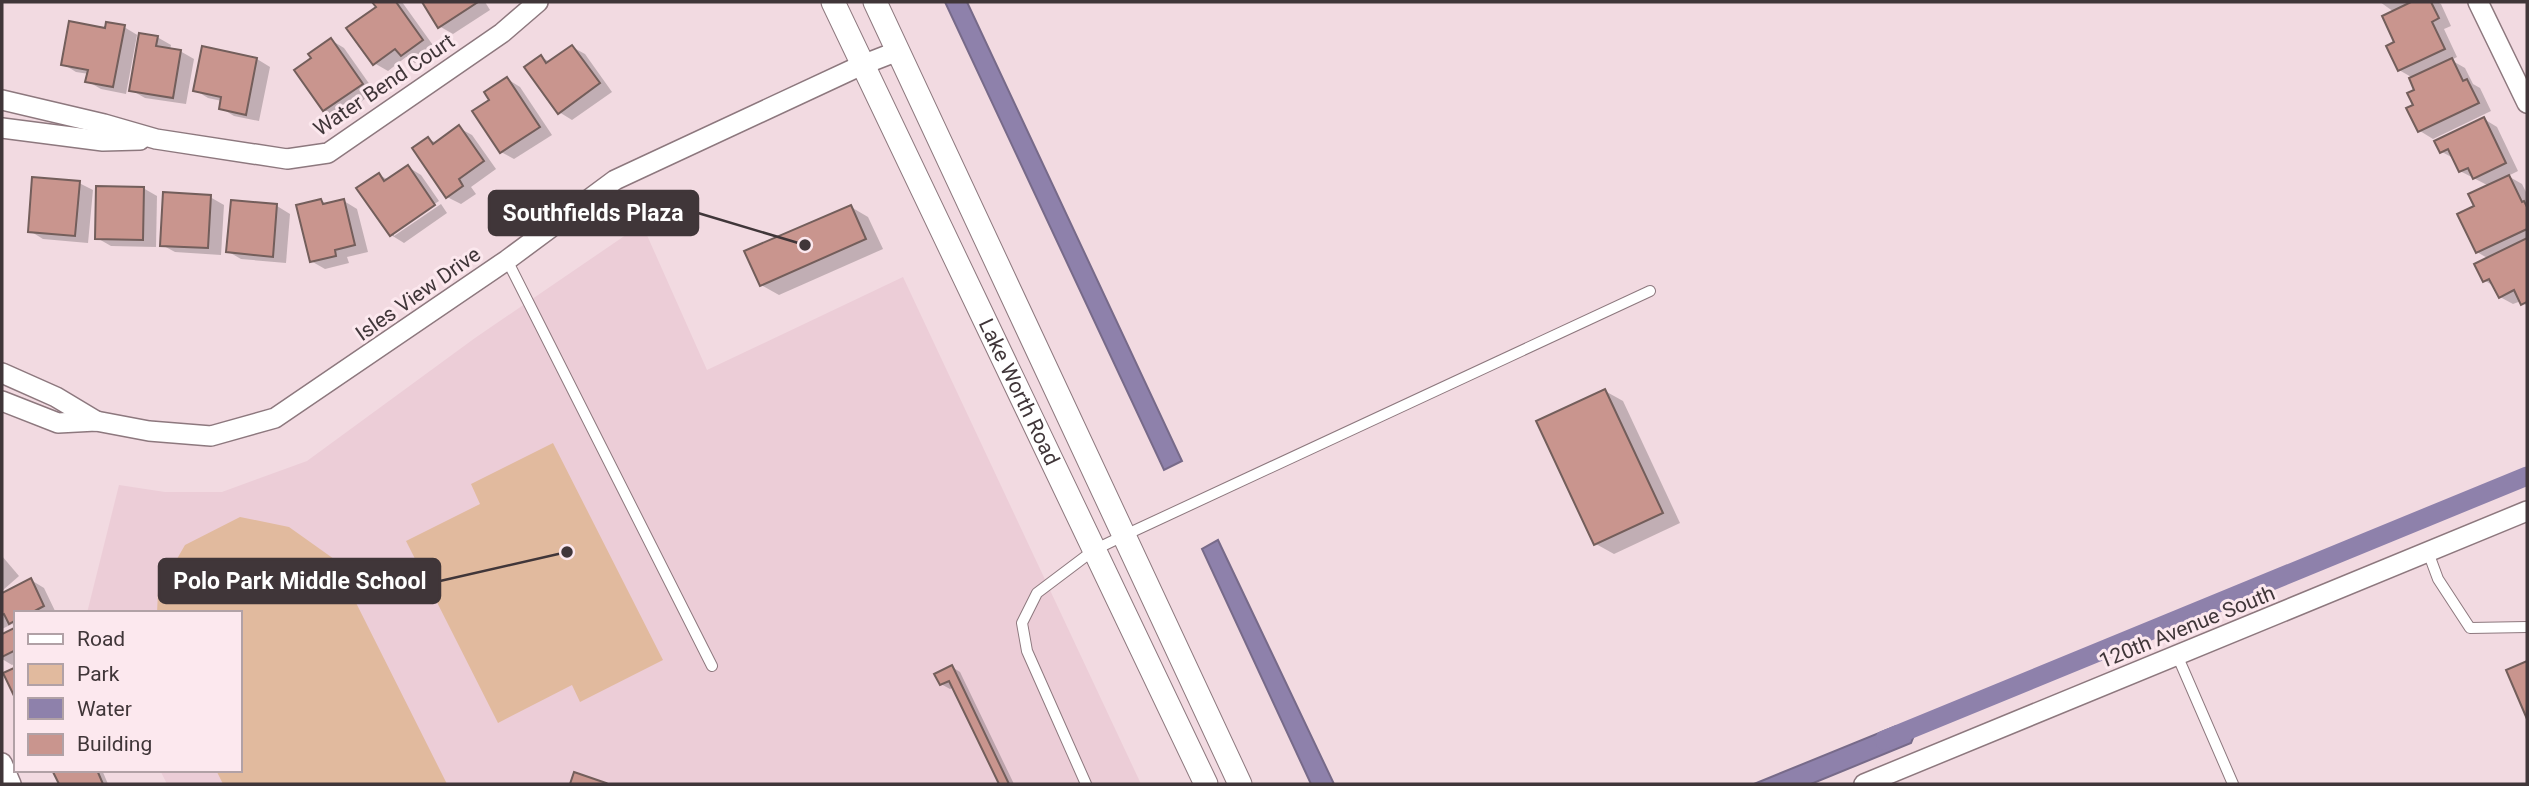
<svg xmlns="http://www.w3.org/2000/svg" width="2529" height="786" font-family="Roboto,sans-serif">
  <rect width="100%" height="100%" fill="#f2dae1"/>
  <path fill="#eccdd7" d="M642,224L707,370L903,277L1141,784H167L160,770H240V613H87L119,485L165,492H222L307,461L475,338Z"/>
  <g fill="#e1ba9e">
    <path d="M553,443L663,660L580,702L572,685L498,723L406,541L480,504L471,484Z"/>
    <path d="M240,517L289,527L334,559L447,784H223L216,770H240V613H157L158,592L185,545Z"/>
  </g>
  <g fill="#8e81ab" stroke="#776a89" stroke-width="2">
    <path d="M945,2H967L1182,461L1164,470Z"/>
    <path d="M1218,540L1334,784H1311L1202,549Z"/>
    <path d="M1896,726L1915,733L1911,743L1811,784H1754Z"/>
  </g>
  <g fill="#0003">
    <path d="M374,2H402L435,48L415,63L406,57L388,71L374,63L378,7Z"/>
    <path d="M424,2H485L490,10L453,34L439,26Z"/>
    <path d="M2380,2H2437L2441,4L2451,26L2444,29L2457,57L2451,60L2465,68L2473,84L2480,88L2491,111L2433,139L2420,131L2415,105L2417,91L2413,78L2399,70L2394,12Z"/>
    <path d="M124,27L139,36L137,35L126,94L101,89L87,81L89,74L76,72L63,64L107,30Z"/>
    <path d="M157,37L171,45L170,50L180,51L194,59L186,104L145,98L131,90Z"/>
    <path d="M331,40L344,48L375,92L337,118L324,110L313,59Z"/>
    <path d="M572,47L585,54L612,92L572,120L559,112L541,57L550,62Z"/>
    <path d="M257,59L270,67L259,121L234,116L221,108L222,101L208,98L195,90Z"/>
    <path d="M507,79L520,87L552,135L514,159L501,152L491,100Z"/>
    <path d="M2484,119L2497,127L2518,171L2508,176L2522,184L2527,194V306L2521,301L2513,304L2500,297L2495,287L2484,280L2489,259L2477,252V207L2489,186L2460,171L2455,159L2442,152Z"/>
    <path d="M459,128L472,135L496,169L471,187L476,194L461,204L447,197L428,139L437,143Z"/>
    <path d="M408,167L421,175L439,201L394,231V236L441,204L447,213L404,243L391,235L379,175L389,180Z"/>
    <path d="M79,183L93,190L88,243L43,239L30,231Z"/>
    <path d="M143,188L157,196L156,247L111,246L97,238Z"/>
    <path d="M210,197L224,205L221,255L175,252L162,245Z"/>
    <path d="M232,201L277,206L290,214L286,263L241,259L227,251Z"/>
    <path d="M321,201L328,205L344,201L357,209L368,252L347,257L349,263L325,269L311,261Z"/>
    <path d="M851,207L868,217L883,249L779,295L761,285Z"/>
    <path d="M1605,391L1623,401L1680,523L1614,554L1596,544L1538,422Z"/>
    <path d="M2,556L19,576L2,591Z"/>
    <path d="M31,580L44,588L56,613H16V626L12,624L2,629V595Z"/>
    <path d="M16,629V663L12,665L2,659V636Z"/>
    <path d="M952,667L960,672L1014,784H1001L954,687L950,689L941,684Z"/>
    <path d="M51,770H102L108,784H61L56,773Z"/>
  </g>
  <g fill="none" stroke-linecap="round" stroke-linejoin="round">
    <path stroke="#8e81ab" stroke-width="19" d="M1884,740L2527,476"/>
  </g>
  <g fill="#c9958e" stroke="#735e5b" stroke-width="2">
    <path d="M372,2H396L423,40L401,56L395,49L373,65L346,28L376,7Z"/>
    <path d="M422,2H478L438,28Z"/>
    <path d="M2411,2H2431L2439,18L2432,22L2445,49L2398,71L2386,46L2394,42L2382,16Z"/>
    <path d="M69,21L105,28L106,22L125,25L113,87L85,82L88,70L61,65Z"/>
    <path d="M139,33L158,36L156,46L181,50L173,98L129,91Z"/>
    <path d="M331,38L363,84L323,111L294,70L311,58L308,54Z"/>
    <path d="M572,45L600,83L558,114L524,67L541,55L546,63Z"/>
    <path d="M202,46L257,58L246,115L219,109L221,97L193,91Z"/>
    <path d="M2452,58L2463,81L2467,79L2479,103L2418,132L2406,108L2413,105L2407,93L2414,90L2409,78Z"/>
    <path d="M507,77L540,127L500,153L472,111L489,100L484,92Z"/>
    <path d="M2484,117L2506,163L2473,179L2468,168L2459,172L2448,149L2440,153L2434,141Z"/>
    <path d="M459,125L484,161L459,179L463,186L446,198L412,148L428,137L433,144Z"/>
    <path d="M408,165L435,205L390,236L356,188L379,173L384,181Z"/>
    <path d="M2509,175L2522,202L2524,201L2527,207V229L2476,253L2457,214L2474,206L2468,194Z"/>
    <path d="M32,177L80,181L75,236L28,232Z"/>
    <path d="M96,186L144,187L143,240L95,239Z"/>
    <path d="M163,192L211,195L208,248L160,246Z"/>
    <path d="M321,199L323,204L344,199L355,245L335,250L336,256L310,262L296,205Z"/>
    <path d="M231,200L277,204L273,257L226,252Z"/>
    <path d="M851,205L866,239L760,286L744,251Z"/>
    <path d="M2527,238V302L2521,305L2514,290L2499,298L2489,279L2483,282L2474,264Z"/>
    <path d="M1605,389L1663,513L1594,545L1536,421Z"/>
    <path d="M31,578L44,606L31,613H16V620L9,624L4,614L2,615V593Z"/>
    <path d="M16,627V650L2,657V634Z"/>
    <path d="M2527,661V719L2506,670Z"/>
    <path d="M952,665L1009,784H999L949,681L940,685L934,674Z"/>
    <path d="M16,667V700L3,673Z"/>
    <path d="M58,770H97L103,784H59L53,772Z"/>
    <path d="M574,772L606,783L605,784H570Z"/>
  </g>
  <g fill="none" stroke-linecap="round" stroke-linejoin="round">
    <defs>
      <g id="service">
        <path d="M507,260L712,666"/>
        <path d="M2428,552L2438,579L2470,628L2527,627"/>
        <path d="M2177,655L2233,784"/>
        <path d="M1086,784L1027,651L1022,623L1037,593L1094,550L1123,536L1650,291"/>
      </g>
      <g id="minor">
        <path d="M2478,2L2527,103"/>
        <path d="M2,100L104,124L156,139L287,159L328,153L502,33L538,2"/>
        <path d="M2,128L103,141L140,140"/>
        <path d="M2,373L56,397L96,421"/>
        <path d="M2,401L58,423L96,421L149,431L211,436L275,418L507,260L615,180L862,65L898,51"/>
        <path d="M2,763L11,784"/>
        <path d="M1864,784L2527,511"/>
      </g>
      <g id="tertiary">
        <path id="s1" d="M833,2L1206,784"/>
        <path d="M875,2L1240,784"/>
      </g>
    </defs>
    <use href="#service" stroke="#8d787e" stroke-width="12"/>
    <use href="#minor" stroke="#8d787e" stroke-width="22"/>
    <use href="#tertiary" stroke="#8d787e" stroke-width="25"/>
    <use href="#service" stroke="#fff" stroke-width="10"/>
    <use href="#minor" stroke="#fff" stroke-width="19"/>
    <use href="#tertiary" stroke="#fff" stroke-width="23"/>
  </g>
  <g text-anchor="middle" stroke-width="6" stroke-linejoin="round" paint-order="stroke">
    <g font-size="21" fill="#403639" stroke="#fce8ee">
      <text transform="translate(384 85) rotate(-34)" y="7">Water Bend Court</text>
      <text transform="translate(418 294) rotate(-35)" y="7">Isles View Drive</text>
      <text dy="7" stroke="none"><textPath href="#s1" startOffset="432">Lake Worth Road</textPath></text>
      <text transform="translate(2187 627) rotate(-22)" y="7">120th Avenue South</text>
    </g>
  </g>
  <path fill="none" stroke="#403639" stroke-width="2.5" d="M805 245L698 213M567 552L440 581"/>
  <g fill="#403639" stroke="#fce8ee" stroke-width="2.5">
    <circle cx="805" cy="245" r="7"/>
    <circle cx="567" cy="552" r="7"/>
  </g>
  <g fill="#403639" stroke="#403639" stroke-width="2.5">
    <rect x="489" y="191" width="209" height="44" rx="7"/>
    <rect x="159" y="559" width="281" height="44" rx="7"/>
  </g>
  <g font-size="23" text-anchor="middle" font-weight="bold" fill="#fff">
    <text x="593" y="221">Southfields Plaza</text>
    <text x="300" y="589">Polo Park Middle School</text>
  </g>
  <rect width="2529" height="786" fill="none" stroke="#403639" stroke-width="7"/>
  <rect x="14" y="611" width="228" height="161" fill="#fce8ee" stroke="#b1a1a6" stroke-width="2"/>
  <rect x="28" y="634" width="35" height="10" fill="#ffffff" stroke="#b1a1a6" stroke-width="2"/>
  <text x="77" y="646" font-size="21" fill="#403639">Road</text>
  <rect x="28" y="664" width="35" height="21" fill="#e1ba9e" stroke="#b1a1a6" stroke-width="2"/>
  <text x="77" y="681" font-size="21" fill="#403639">Park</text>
  <rect x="28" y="698" width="35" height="21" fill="#8e81ab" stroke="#b1a1a6" stroke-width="2"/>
  <text x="77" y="716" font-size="21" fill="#403639">Water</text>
  <rect x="28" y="734" width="35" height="21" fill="#c9958e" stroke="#b1a1a6" stroke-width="2"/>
  <text x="77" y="751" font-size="21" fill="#403639">Building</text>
</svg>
